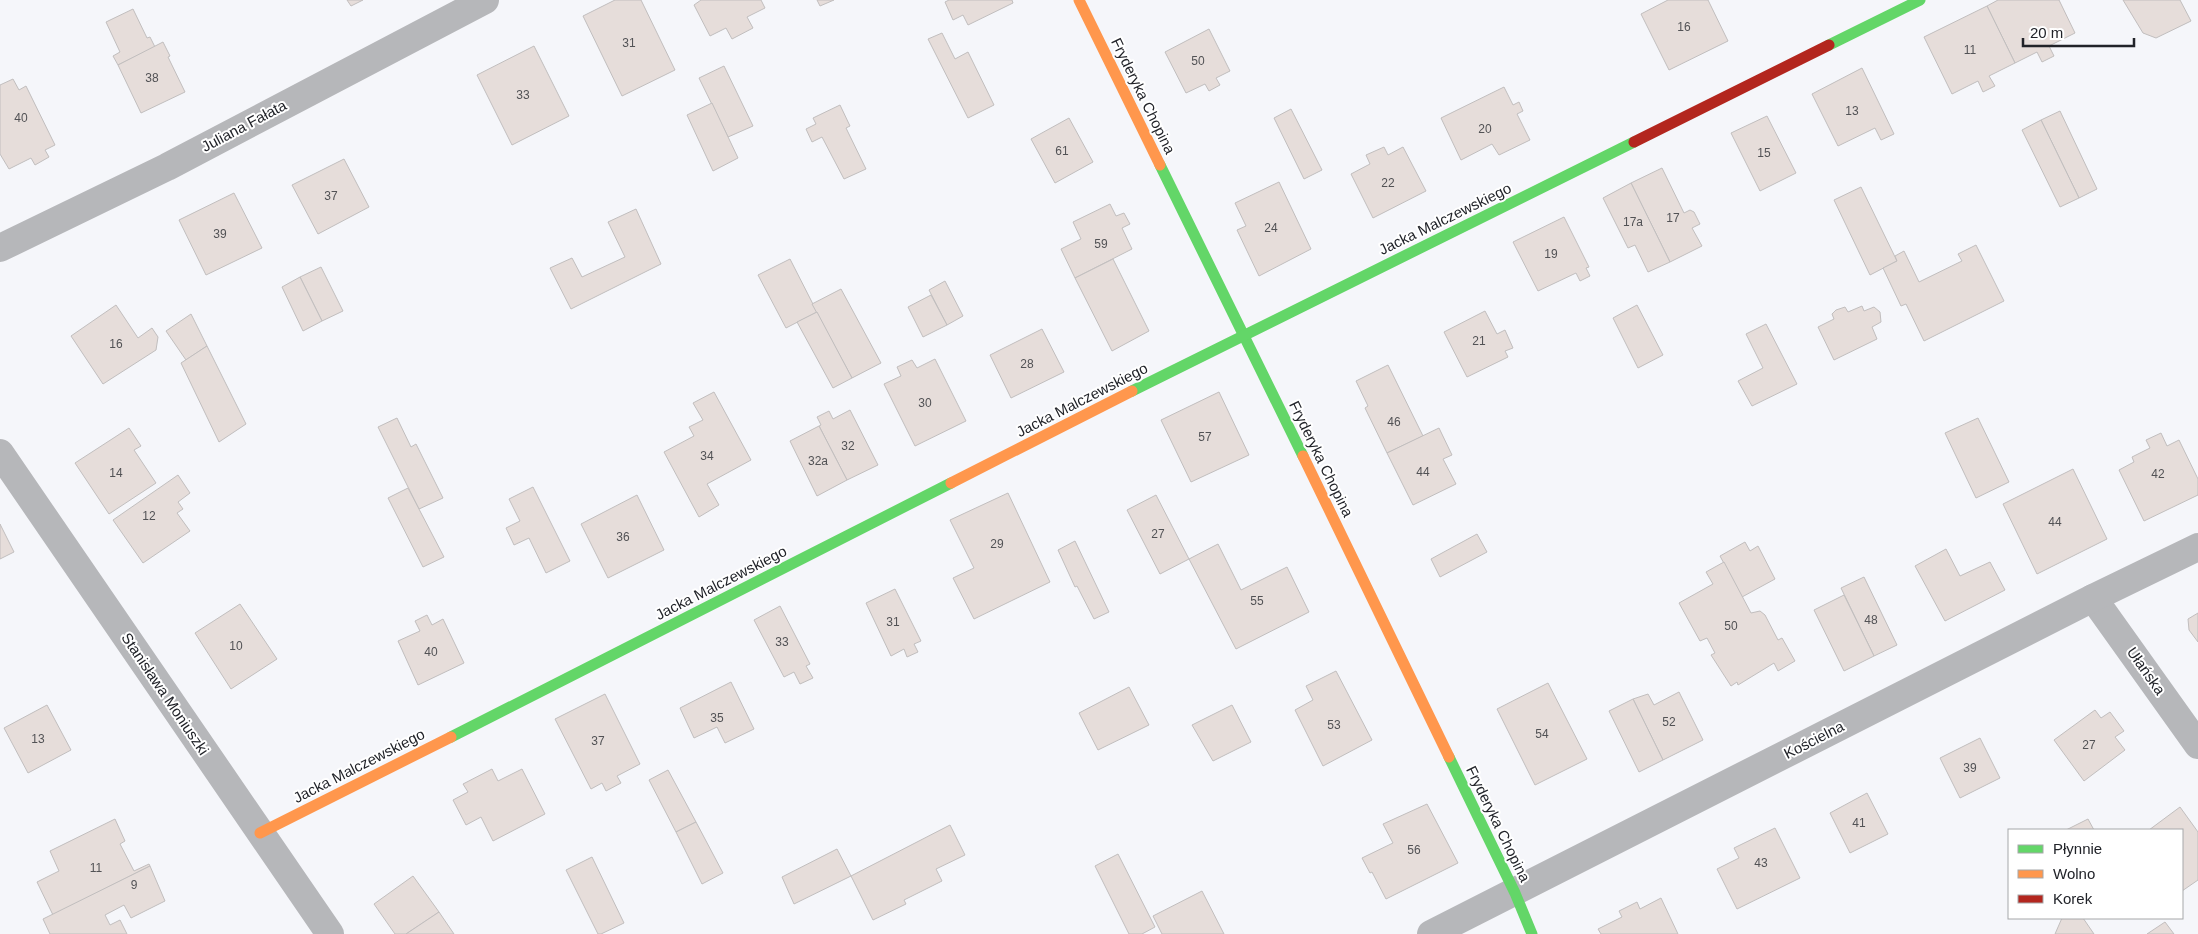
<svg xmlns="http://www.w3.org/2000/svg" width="2198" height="934" font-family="Helvetica,sans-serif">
  <rect width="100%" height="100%" fill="#f5f6fa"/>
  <g fill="#e6ddda" stroke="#c1bebe">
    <path d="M347,0H363L351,6Z"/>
    <path d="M615,0H641L675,70L622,96L583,16Z"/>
    <path d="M761,0L765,8L747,17L753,28L732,39L726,28L710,36L694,5L701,0Z"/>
    <path d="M817,0H834L820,6Z"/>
    <path d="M949,0H1012L1013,3L968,25L963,15L953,20L945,2Z"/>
    <path d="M1668,0H1708L1728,41L1669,70L1641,14Z"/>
    <path d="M1998,0H2059L2075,33L2049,46L2054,56L2042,62L2037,52L2015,63L1987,6Z"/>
    <path d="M2123,0H2180L2191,21L2156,38L2143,33Z"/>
    <path d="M1987,6L2015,63L1989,76L1995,86L1983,92L1978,81L1952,94L1924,37Z"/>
    <path d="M133,9L147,38L150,37L155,47L118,65L113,56L120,52L106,22Z"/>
    <path d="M1209,29L1230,71L1216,78L1220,85L1209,91L1205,84L1186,93L1165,52Z"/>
    <path d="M942,33L955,59L968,52L994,105L968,118L928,39Z"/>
    <path d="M163,42L170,56L168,57L185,92L141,113L118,65Z"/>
    <path d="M534,46L569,116L512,145L477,75Z"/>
    <path d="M724,66L753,126L728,137L699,78Z"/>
    <path d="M1862,68L1894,134L1881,140L1875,128L1838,146L1812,94Z"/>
    <path d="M13,79L19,90L26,86L55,145L45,150L49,157L35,165L31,158L9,169L0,154V85Z"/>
    <path d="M1504,87L1513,105L1519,102L1523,111L1517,114L1530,140L1499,155L1492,144L1461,160L1441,118Z"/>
    <path d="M712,103L738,158L713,171L687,115Z"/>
    <path d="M840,105L850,126L846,128L866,169L844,179L822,137L812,142L806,129L816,124L813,118Z"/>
    <path d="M1291,109L1322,170L1304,179L1274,118Z"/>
    <path d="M2060,111L2097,189L2079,198L2041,120Z"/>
    <path d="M1767,116L1796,173L1760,191L1731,133Z"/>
    <path d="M1069,118L1093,162L1055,183L1031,139Z"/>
    <path d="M2041,120L2079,198L2060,207L2022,130Z"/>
    <path d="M1384,147L1388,155L1403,147L1426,191L1373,218L1351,174L1370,164L1366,155Z"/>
    <path d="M344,159L369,207L318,234L292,185Z"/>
    <path d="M1662,168L1684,213L1690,210L1694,212L1700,224L1692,228L1702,246L1670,262L1631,183Z"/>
    <path d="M1279,182L1311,249L1259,276L1237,230L1246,226L1235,203Z"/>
    <path d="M1631,183L1670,262L1648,272L1635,245L1628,248L1603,198Z"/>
    <path d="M1861,187L1897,261L1870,275L1834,200Z"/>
    <path d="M234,193L262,248L206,275L179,220Z"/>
    <path d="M1110,204L1116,216L1124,213L1130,224L1122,228L1132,249L1075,278L1061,249L1081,239L1073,222Z"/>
    <path d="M636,209L661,264L571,309L550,268L572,258L582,277L625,257L608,222Z"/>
    <path d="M1564,217L1589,267L1586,268L1590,276L1580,281L1576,273L1538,291L1513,242Z"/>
    <path d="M1976,245L2004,301L1924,341L1906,304L1901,306L1883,268L1897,261L1895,256L1904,251L1919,282L1962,261L1958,254Z"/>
    <path d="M790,259L817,312L786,328L758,275Z"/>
    <path d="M1113,259L1149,331L1112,351L1075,278Z"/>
    <path d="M321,267L343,311L322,321L300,277Z"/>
    <path d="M300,277L322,321L303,331L282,287Z"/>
    <path d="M945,281L963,316L947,325L929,290Z"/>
    <path d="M841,289L881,363L852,378L812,304Z"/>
    <path d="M931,295L947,325L923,337L908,307Z"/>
    <path d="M116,305L138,338L152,328L158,337L156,350L103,384L71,336Z"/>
    <path d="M1637,305L1663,355L1638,368L1613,318Z"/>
    <path d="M1862,306L1864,311L1874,307L1880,312L1881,322L1872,327L1877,339L1834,360L1818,327L1834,319L1832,314L1836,310L1845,307L1848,312Z"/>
    <path d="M1485,311L1497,334L1505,330L1513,348L1505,351L1508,357L1467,377L1444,332Z"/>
    <path d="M817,312L852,378L833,388L797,322Z"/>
    <path d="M191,314L207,346L186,360L166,331Z"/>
    <path d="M1766,324L1797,384L1752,406L1738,381L1763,368L1746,334Z"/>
    <path d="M1042,329L1064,372L1011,398L990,355Z"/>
    <path d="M207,346L246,424L219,442L181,363Z"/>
    <path d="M935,359L966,421L915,446L884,384L901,376L897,367L912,360L917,368Z"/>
    <path d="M1388,365L1423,436L1387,453L1365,408L1368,406L1356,381Z"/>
    <path d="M714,392L751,460L707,484L719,505L699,517L664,452L694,436L689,427L703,420L693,403Z"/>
    <path d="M1219,392L1249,455L1191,482L1161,420Z"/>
    <path d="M850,410L878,465L847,480L819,426L821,425L817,417L829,411L833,419Z"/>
    <path d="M397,418L411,447L416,444L443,498L419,509L378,427Z"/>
    <path d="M1978,418L2009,482L1976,498L1945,433Z"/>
    <path d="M819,426L847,480L817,496L790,441Z"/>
    <path d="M129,428L141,446L134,450L156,483L109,514L75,463Z"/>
    <path d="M1439,428L1452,455L1443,459L1456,484L1413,505L1387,453Z"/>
    <path d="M2161,433L2167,446L2179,440L2198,479V495L2144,521L2119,470L2134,462L2132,457L2150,448L2146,440Z"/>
    <path d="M2073,469L2107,539L2037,574L2003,504Z"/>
    <path d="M178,475L190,493L178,502L183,509L177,513L190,531L143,563L113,520Z"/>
    <path d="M533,487L570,561L546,573L529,538L514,545L506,528L520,521L509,499Z"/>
    <path d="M408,488L444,557L423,567L388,498Z"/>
    <path d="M1008,493L1050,582L974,619L953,578L974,568L950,520Z"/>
    <path d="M637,495L664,550L608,578L581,524Z"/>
    <path d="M1156,495L1189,559L1160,574L1127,510Z"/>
    <path d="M0,524L14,552L0,559Z"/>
    <path d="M1477,534L1487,552L1440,577L1431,559Z"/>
    <path d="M1075,541L1109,612L1094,619L1077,586L1075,587L1058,550Z"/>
    <path d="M1745,542L1750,551L1758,546L1775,579L1742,597L1720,556Z"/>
    <path d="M1218,544L1241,590L1287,567L1309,612L1236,649L1189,559Z"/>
    <path d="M1946,549L1960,576L1990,562L2005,590L1945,621L1915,566Z"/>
    <path d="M1724,562L1751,613L1760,611L1765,615L1778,640L1782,638L1795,661L1778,671L1774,663L1738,685L1737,682L1731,686L1711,655L1715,653L1707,638L1700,641L1679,603L1713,584L1706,572Z"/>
    <path d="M1864,577L1897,645L1874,656L1841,588Z"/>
    <path d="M895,589L921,641L914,644L918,652L907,657L904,649L891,656L866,603Z"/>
    <path d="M1844,595L1874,656L1844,671L1814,610Z"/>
    <path d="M240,604L277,659L231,689L195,633Z"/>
    <path d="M780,606L810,664L806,666L813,678L800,684L794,672L784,677L754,620Z"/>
    <path d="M2198,613V642L2189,630L2188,619Z"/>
    <path d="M427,615L432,625L443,619L464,663L418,685L398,641L420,631L415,621Z"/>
    <path d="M1336,671L1372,740L1323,766L1295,710L1313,700L1306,686Z"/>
    <path d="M731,682L754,729L725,743L717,727L694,738L680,708Z"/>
    <path d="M1548,683L1587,759L1535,785L1497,709Z"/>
    <path d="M1129,687L1149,725L1098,750L1079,713Z"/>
    <path d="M1679,692L1703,740L1663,760L1633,699L1648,694L1654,705Z"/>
    <path d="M605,694L640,764L617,776L621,783L606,791L602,783L591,789L555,719Z"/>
    <path d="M1633,699L1663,760L1639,772L1609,711Z"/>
    <path d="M47,705L71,750L28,773L4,728Z"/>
    <path d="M1232,705L1251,742L1213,761L1192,725Z"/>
    <path d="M2095,710L2101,718L2110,712L2124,731L2115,737L2125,750L2084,781L2054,740Z"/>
    <path d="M1980,738L2000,778L1960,798L1940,758Z"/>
    <path d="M492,769L498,781L522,769L545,814L493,841L481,817L466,825L453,800L468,792L463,784Z"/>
    <path d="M668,770L696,822L676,832L649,780Z"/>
    <path d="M1867,793L1888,834L1850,853L1830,813Z"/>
    <path d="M1427,804L1458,863L1386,899L1372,872L1370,873L1362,858L1393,843L1383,824Z"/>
    <path d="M2180,807L2198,832V880L2182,891V830H2149Z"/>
    <path d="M115,819L125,841L120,844L134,871L149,864L150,866L53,915L37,882L59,871L50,851Z"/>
    <path d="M2088,819L2094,830H2066Z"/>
    <path d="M696,822L723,873L702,884L676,832Z"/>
    <path d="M950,825L965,855L936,869L942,881L904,900L906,904L873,920L851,876Z"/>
    <path d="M1775,828L1800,878L1737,909L1717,869L1739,858L1734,848Z"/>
    <path d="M837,849L851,876L794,904L782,877Z"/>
    <path d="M1118,854L1155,927L1142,934H1129L1095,866Z"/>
    <path d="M592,857L624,923L601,934H598L566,870Z"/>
    <path d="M150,866L165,901L131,918L124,905L105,915L110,925L120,920L127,934H50L43,919Z"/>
    <path d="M413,876L439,912L406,934H395L374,904Z"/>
    <path d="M1202,891L1224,934H1162L1153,916Z"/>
    <path d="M1661,898L1678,934H1601L1598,929L1622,917L1619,911L1637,902L1640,909Z"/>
    <path d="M439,912L454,934H406Z"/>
    <path d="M2062,918H2083L2094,934H2055Z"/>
    <path d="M2165,922L2174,934H2147Z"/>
  </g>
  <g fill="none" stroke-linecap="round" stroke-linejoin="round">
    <g stroke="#b6b7ba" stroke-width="28">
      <path d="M0,248L167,167L485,0"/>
      <path d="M0,453L330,934"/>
      <path d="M2093,598L2198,745"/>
      <path d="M1431,934L2093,598L2198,547"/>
    </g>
    <g stroke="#63d668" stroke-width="11">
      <path d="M1829,45L1920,0"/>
      <path d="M1160,165L1303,456"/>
      <path d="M1132,391L1634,142"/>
      <path d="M451,737L951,483"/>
      <path d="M1449,757L1515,893L1532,934"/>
    </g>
    <g stroke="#ff974d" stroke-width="11">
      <path d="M1079,0L1160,165"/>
      <path d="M1303,456L1449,757"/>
      <path d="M951,483L1132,391"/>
      <path d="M260,833L451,737"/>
    </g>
    <path stroke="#b3261e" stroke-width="11" d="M1634,142L1829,45"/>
  </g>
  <g text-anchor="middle" stroke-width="4" stroke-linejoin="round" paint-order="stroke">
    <g font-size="12" fill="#525255">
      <text x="1684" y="31">16</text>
      <text x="629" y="47">31</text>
      <text x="1970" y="54">11</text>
      <text x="1198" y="65">50</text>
      <text x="152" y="82">38</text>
      <text x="523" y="99">33</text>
      <text x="1852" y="115">13</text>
      <text x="21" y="122">40</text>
      <text x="1485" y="133">20</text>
      <text x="1062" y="155">61</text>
      <text x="1764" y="157">15</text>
      <text x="1388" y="187">22</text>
      <text x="331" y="200">37</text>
      <text x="1673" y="222">17</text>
      <text x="1633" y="226">17a</text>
      <text x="1271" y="232">24</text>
      <text x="220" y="238">39</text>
      <text x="1101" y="248">59</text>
      <text x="1551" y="258">19</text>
      <text x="1479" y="345">21</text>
      <text x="116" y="348">16</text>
      <text x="1027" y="368">28</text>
      <text x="925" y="407">30</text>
      <text x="1394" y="426">46</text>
      <text x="1205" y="441">57</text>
      <text x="848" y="450">32</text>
      <text x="707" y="460">34</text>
      <text x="818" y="465">32a</text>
      <text x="1423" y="476">44</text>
      <text x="116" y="477">14</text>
      <text x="2158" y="478">42</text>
      <text x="149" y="520">12</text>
      <text x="2055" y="526">44</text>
      <text x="1158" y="538">27</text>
      <text x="623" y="541">36</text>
      <text x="997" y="548">29</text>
      <text x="1257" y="605">55</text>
      <text x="1871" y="624">48</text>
      <text x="893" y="626">31</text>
      <text x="1731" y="630">50</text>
      <text x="782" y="646">33</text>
      <text x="236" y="650">10</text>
      <text x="431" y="656">40</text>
      <text x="717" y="722">35</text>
      <text x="1669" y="726">52</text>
      <text x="1334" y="729">53</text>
      <text x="1542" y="738">54</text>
      <text x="38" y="743">13</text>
      <text x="598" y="745">37</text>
      <text x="2089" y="749">27</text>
      <text x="1970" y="772">39</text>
      <text x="1859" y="827">41</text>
      <text x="1414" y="854">56</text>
      <text x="1761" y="867">43</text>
      <text x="96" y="872">11</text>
      <text x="134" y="889">9</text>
    </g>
    <g font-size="15" fill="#212329" stroke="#fff">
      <text transform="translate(1143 96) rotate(64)" y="5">Fryderyka Chopina</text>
      <text transform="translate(244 126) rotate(-28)" y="5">Juliana Fałata</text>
      <text transform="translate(1445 219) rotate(-26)" y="5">Jacka Malczewskiego</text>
      <text transform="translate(1082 400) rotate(-27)" y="5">Jacka Malczewskiego</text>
      <text transform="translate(1321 459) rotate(64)" y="5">Fryderyka Chopina</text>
      <text transform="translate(721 583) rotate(-27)" y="5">Jacka Malczewskiego</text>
      <text transform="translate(2146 671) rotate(55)" y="5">Ułańska</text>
      <text transform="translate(165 694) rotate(56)" y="5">Stanisława Moniuszki</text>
      <text transform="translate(1814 740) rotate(-27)" y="5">Kościelna</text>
      <text transform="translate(359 766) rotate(-27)" y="5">Jacka Malczewskiego</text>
      <text transform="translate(1498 824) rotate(64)" y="5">Fryderyka Chopina</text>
    </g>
  </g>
  <rect x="2008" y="829" width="175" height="90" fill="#ffffff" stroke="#a6a7a9"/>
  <rect x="2018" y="845" width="25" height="8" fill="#63d668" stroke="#a6a7a9"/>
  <text x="2053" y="854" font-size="15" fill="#212329">Płynnie</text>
  <rect x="2018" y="870" width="25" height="8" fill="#ff974d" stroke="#a6a7a9"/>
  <text x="2053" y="879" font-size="15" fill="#212329">Wolno</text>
  <rect x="2018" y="895" width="25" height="8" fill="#b3261e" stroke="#a6a7a9"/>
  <text x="2053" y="904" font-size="15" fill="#212329">Korek</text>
  <path d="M2023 38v8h111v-8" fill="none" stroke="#212329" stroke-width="2.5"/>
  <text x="2030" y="38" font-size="15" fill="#212329" stroke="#ffffff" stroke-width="4" paint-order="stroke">20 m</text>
</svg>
